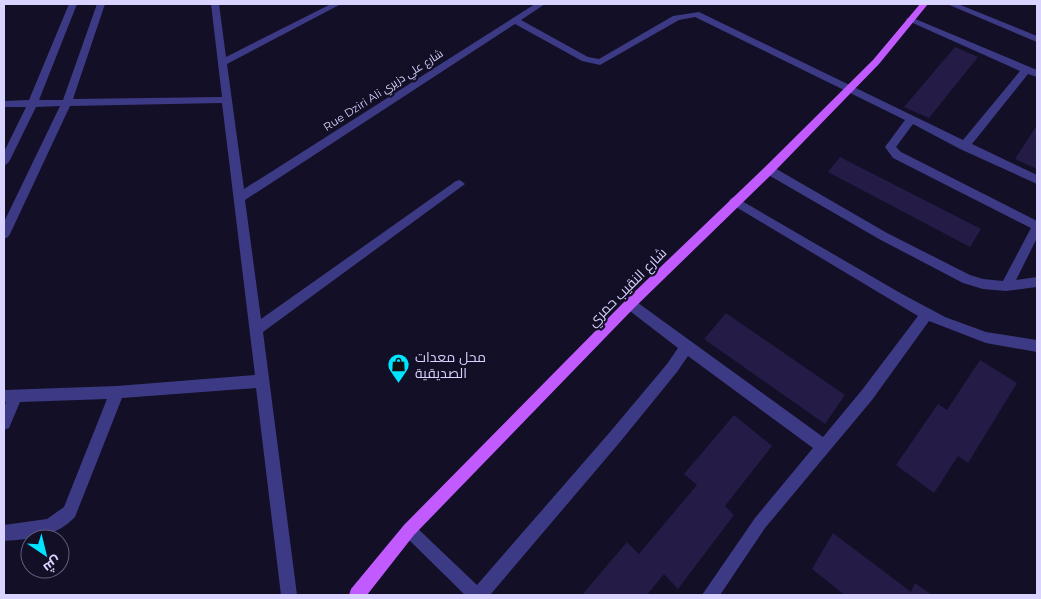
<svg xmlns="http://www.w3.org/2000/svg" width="1041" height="599" font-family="Montserrat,Cairo,sans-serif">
  <rect width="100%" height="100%" fill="#130f26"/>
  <g fill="#241b47">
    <path d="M955,47L978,57L929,118L904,107Z"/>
    <path d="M1037,125V169L1015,159Z"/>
    <path d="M840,157L981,229L970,247L828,172Z"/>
    <path d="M726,313L845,395L825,424L704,339Z"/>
    <path d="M980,360L1017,383L968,463L958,456L934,493L896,465L938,404L947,410Z"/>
    <path d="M734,415L772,446L725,506L734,515L678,589L664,574L647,595H582L627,542L639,554L697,485L684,474Z"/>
    <path d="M833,533L911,592L915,583L932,595H845L812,569Z"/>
  </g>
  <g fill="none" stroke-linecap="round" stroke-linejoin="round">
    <g fill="#3d3a85" fill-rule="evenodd">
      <path d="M69,4H77L39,100H63L97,4H105L73,99L222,97L211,4H219L226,57L331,4H341L227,64L244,189L535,4H545L521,20L588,57L599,59L673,16L699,12L963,140L1020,71L906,20L907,18H913L1037,70V77L1028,74L972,144L1037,175V184L960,149L913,124L896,147L901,152L1037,221V238L1016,280L1037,277V287L1006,291L983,289L963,283L879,239L765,173L764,170L765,167H773L887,233L970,275L983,279L1003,281L1031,228L893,158L885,147L905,120L695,17L679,20L600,65L582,61L515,24L245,200L261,319L456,181L460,180L465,184L263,332L297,595H281L256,388L122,398L75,517C56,537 31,539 4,541V525L47,519L64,507L107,399L20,402L9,428L4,430V407L6,402H4V390L117,386L255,375L222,103L70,106L10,234L8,237L4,239V222L60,106L36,107L9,162L4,166V152L26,107H4V101L29,100Z"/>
      <path d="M947,4H958L1037,36V42Z"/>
      <path d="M735,197L902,294L945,317L986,332L1037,340V352L986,343L929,321L872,400L765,528L720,595H702L755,518L813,448L688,356L677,372L620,442L490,595H465L404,535L401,530L404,525L409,522L414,525L477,585L610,432L667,364L678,348L626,308L624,304L626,300L630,299L634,300L823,437L862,390L918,316L731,204L729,201L731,198Z"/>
    </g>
    <path fill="#c25bff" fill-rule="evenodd" d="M920,4H928L879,64L773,173L634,308L414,535L367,595H349L351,589L404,525L626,300L765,167L873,60Z"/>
  </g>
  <defs>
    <symbol id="shop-pin" viewBox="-11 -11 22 30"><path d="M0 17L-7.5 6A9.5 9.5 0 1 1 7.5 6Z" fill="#00e5ff" stroke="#130f26"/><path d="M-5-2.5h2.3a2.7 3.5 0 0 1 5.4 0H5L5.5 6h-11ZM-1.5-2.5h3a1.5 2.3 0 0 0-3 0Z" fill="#111"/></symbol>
  </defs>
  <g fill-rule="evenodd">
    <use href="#shop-pin" x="386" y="352" width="25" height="34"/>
  </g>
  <g text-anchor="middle" stroke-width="4.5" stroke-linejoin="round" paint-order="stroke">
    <g font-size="11" fill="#d9d4ff" stroke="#130f26">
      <text transform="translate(383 90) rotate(-33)" y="4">Rue Dziri Ali شارع علي دزيري</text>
    </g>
    <g font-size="14" fill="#d9d4ff" stroke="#130f26">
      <text transform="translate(627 287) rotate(-45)" y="5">شارع النقيب حمري</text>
    </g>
    <g font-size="14" fill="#d9d4ff" stroke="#130f26" text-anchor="start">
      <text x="415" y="362">محل معدات<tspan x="415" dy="16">الصديقية</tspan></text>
    </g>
  </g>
  <rect width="1041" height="599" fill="none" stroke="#d9d4ff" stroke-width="10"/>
  <g transform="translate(45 554) rotate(145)"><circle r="24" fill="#130f26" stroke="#625e7d"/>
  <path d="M0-4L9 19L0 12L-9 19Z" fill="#00e5ff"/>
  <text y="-8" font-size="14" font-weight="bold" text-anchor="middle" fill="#d9d4ff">ش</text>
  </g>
</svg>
